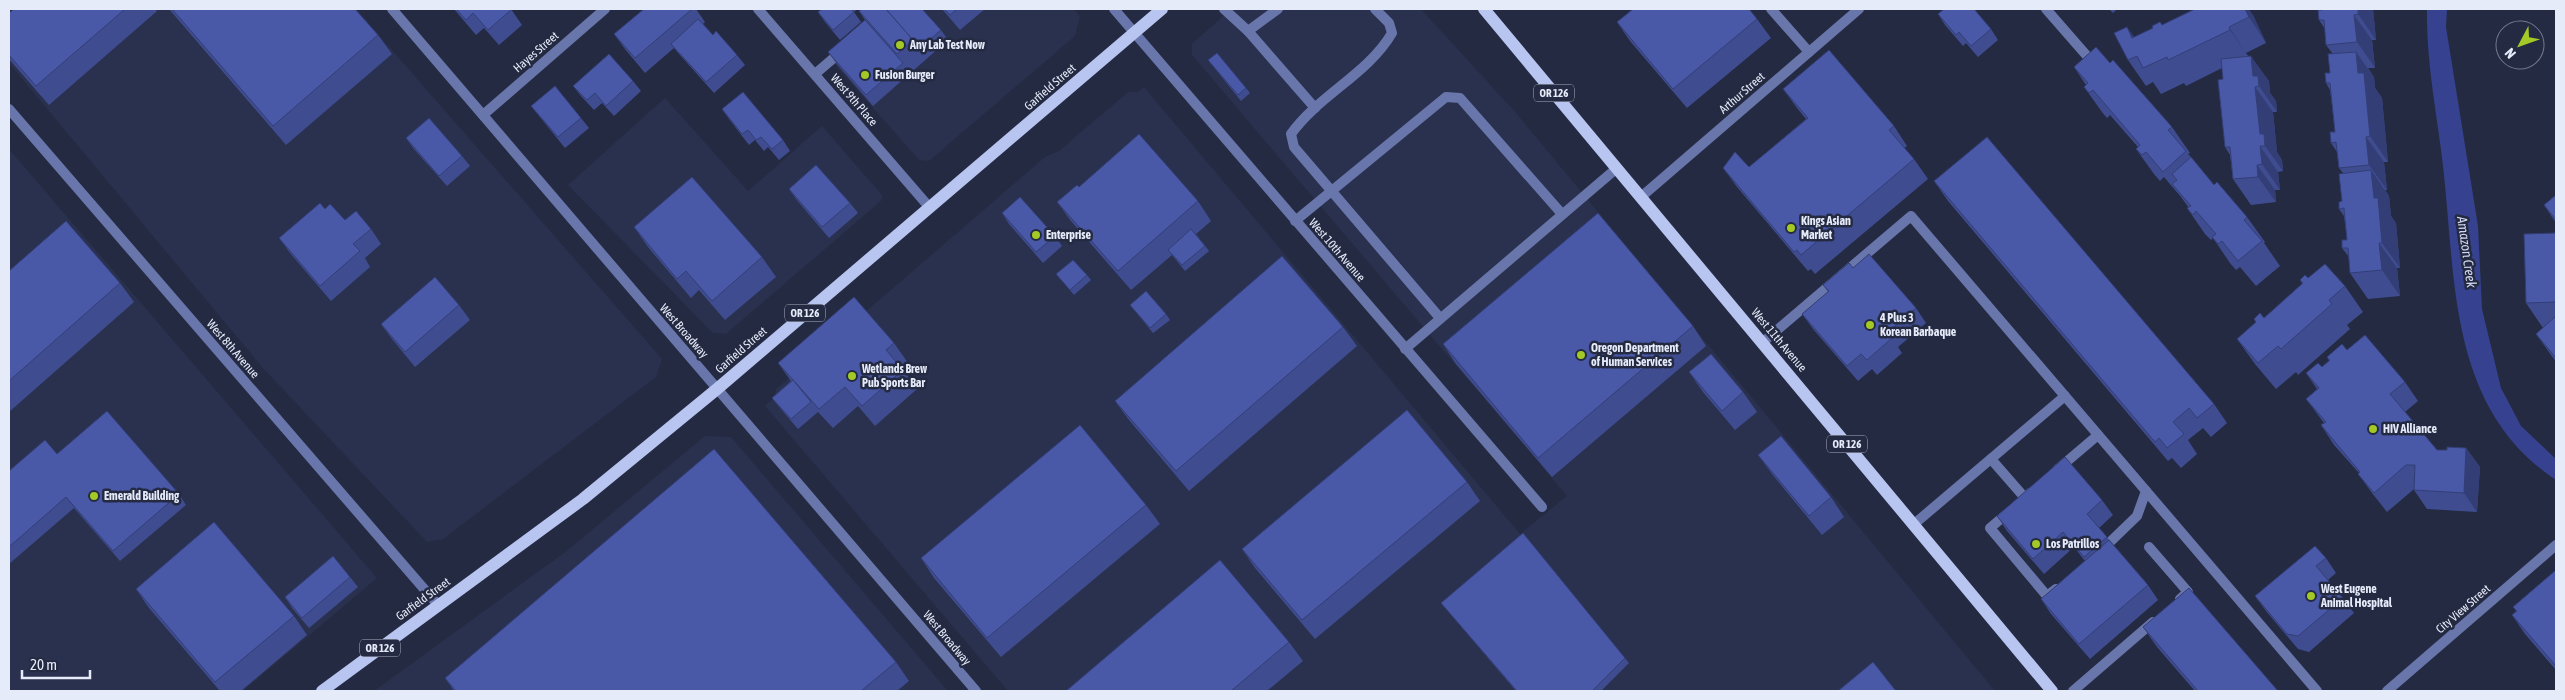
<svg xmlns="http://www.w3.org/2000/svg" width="2565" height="700" font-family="'Asap Condensed',sans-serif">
  <rect width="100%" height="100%" fill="#242a41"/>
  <g fill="#2a314e">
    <path d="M16,9H356L662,359L656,377L443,539L427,542L262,367L9,63V15Z"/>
    <path d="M881,9H1074L1080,16L1075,36L929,161L919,160L827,56Z"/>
    <path d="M1231,9H1421L1516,113L1995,691H1008L765,406L775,397L776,389L1045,157L1059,151L1128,92H1138L1144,87L1520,534L1567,496L1192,55V44Z"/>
    <path d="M665,98L748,191L822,126L882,195V200L726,334L713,333L568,185Z"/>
    <path d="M9,149L377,578L243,691H9Z"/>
    <path d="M705,436L731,437L948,691H374L568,550Z"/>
  </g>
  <path fill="#36428f" d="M2427,9H2447L2446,27L2478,226L2482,309L2501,388L2521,426L2556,459V480C2448,408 2456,280 2443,166C2437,114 2426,62 2427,9Z"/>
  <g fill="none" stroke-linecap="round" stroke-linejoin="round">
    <g stroke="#6876ab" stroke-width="10">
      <path d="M1224,9L1248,31"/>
      <path d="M1278,9L1248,31L1315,108"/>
      <path d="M1375,9L1389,23L1392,33C1368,74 1319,95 1291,134L1294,147L1440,318"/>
      <path d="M1771,9L1809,52"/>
      <path d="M815,74L843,50"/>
      <path d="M1295,221L1446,97L1460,98L1562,214"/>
      <path d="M1763,342L1911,216L2317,691"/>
      <path d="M1405,349L1617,168"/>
      <path d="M1991,459L2025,498L2030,493"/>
      <path d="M2058,469L2098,435"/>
      <path d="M2009,512L1990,528L2047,596L2056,589"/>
      <path d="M1913,525L2065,396"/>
      <path d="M2109,543L2137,516L2146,491"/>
      <path d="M2149,547L2188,592L2180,599"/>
      <path d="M2073,691L2153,622"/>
    </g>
    <g stroke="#6876ab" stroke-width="10">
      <path d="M392,9L976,691"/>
      <path d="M758,9L930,208"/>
      <path d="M1114,9L1542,507"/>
      <path d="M2046,9L2094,64"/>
      <path d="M9,109L438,605"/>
      <path d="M483,115L605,9"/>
      <path d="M1641,197L1859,9"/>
    </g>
    <path stroke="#6876ab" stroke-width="10" d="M2387,691L2556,545"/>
    <g stroke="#b8c5f1" stroke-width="12">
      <path d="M1484,9L2052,691"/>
      <path d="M322,691L583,499L717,389L1162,9"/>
    </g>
  </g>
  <g fill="#3f4d90">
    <path d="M14,9H155L157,11L49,105L9,59V13Z"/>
    <path d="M169,9H355L378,35L392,54L286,145Z"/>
    <path d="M454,9H511L522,25L499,45L484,28L476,35Z"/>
    <path d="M644,9H696L705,22L703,24L713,35L737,55L745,65L714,93L679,54L674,48L645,73L625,49L614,34Z"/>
    <path d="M822,9H857L854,12L861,22L840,40L825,22L818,12Z"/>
    <path d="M942,9H985L960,30Z"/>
    <path d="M2109,9H2117L2113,13Z"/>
    <path d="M2322,9H2373L2376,40H2372L2375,68H2368L2374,77L2375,88L2382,98L2388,162H2384L2387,190H2385L2389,196L2391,216L2396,223L2400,268H2397L2400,296L2368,299L2350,273L2349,257L2342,248L2347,240L2344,216L2339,209L2342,201L2343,173L2339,168L2337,152L2331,143L2335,132L2330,90L2326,83L2330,73L2333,54L2326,45L2325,29L2319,20Z"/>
    <path d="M859,11L941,30L948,40L873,106L836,63L828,52L865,20Z"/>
    <path d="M1938,14L1991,29L1998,40L1978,57L1966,43L1963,46L1945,25Z"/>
    <path d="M2253,15L2266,43L2246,53L2269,81L2270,93L2276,101L2277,112H2273L2277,152L2282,160L2283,171L2278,172L2280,190H2275L2276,202L2251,205L2233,179L2230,155L2225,147L2223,79L2222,68L2186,86L2184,83L2161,94L2153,82L2146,86L2128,60L2134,38L2162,25Z"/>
    <path d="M1757,19L1771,38L1687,108L1630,41L1617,22Z"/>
    <path d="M1208,60L1246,88L1250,93L1241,101Z"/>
    <path d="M2110,63L2172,127L2190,153L2188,154L2191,157L2214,185L2247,217L2265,242L2264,243L2280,266L2256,286L2240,267L2236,270L2230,263L2213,238L2211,240L2205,234L2187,208H2189L2181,197L2164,177L2160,181L2154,174L2136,149L2138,147L2110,115L2107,118L2102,112L2084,87L2086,85L2074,67Z"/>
    <path d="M633,81L641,91L614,116L602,103L594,110L581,96L573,86Z"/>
    <path d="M1783,89L1894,126L1907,146L1904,148L1914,159L1928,179L1815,274L1811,269L1808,271L1737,187L1723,168L1749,167L1806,119L1797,108Z"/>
    <path d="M531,106L581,118L589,128L565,148L539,116Z"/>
    <path d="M722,109L783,140L790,151L779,160L768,147L764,151L755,140L749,145L729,119Z"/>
    <path d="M406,138L462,156L470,166L447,186L413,148Z"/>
    <path d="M1934,181L2214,404L2227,423L2211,437L2203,428L2188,440L2197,454L2181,468L2172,458L2168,461L1948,201Z"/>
    <path d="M1079,187L1198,201L1211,221L1196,234L1209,251L1185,271L1172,255L1131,290L1071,221L1057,202Z"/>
    <path d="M789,189L850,203L858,213L829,238L796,199Z"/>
    <path d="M2556,195V223L2544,205Z"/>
    <path d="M325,209L345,220L371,229L381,244L365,258L370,267L331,301L290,253L279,238Z"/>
    <path d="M1002,213L1055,236L1062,246L1043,263L1009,224Z"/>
    <path d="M634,227L762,257L776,277L725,320L699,290L691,298L648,247Z"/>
    <path d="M2556,233V362L2536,334L2543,328L2526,303Z"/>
    <path d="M1853,268L1916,308L1926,323L1898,347L1902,353L1877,375L1872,369L1858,381L1813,329L1802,314L1828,292L1823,285Z"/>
    <path d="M9,271L120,283L134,302L9,412Z"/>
    <path d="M1056,274L1087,275L1091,280L1074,295Z"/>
    <path d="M2308,278L2345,286L2363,312L2347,325L2350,329L2298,375L2296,372L2276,389L2255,364L2237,339L2264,318L2302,284L2300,280Z"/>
    <path d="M459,305L470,320L415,367L392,339L381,324Z"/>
    <path d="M1130,305L1166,314L1170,320L1153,333Z"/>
    <path d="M1693,326L1706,346L1552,477L1456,364L1443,344Z"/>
    <path d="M1343,327L1357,346L1189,491L1129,420L1115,401Z"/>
    <path d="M894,343L908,363L902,368L917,389L875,426L858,406L833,428L818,412L798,429L780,408L772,398L791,381L778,363Z"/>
    <path d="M2347,350L2405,382L2418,401L2405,412L2437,450H2447L2466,448L2480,467L2477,512L2427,509L2414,490V489L2387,512L2372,493L2358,474L2359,473L2334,445L2321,425L2324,423L2306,399L2317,389L2306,373L2322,367L2329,361L2327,357Z"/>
    <path d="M1689,372L1743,392L1757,412L1735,430L1703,392Z"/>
    <path d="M57,454L179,494L186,505L120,561L74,508L9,564V471Z"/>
    <path d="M1758,455L1831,497L1844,517L1822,535L1772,474Z"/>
    <path d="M1467,482L1480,501L1315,639L1255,568L1242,549Z"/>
    <path d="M2102,500L2113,515L2099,528L2148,585L2158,600L2090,659L2051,614L2041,599L2085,561L2074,547L2044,574L2007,531L1997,516Z"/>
    <path d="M1146,505L1160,524L1001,657L934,578L921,558Z"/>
    <path d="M2326,558L2336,573L2328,580L2343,598L2354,613L2309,652L2298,649L2266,611L2255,596Z"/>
    <path d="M2556,570V670L2525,634L2512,615L2516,611L2513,607Z"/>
    <path d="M350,577L358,587L309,628L292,608L285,597Z"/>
    <path d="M136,589L294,616L307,635L241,691H220L149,608Z"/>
    <path d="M1441,603L1625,658L1629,663L1601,691H1516Z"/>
    <path d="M2143,627L2278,691H2195L2157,647Z"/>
    <path d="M1289,642L1303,661L1267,691H1066Z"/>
    <path d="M896,662L909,681L897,691H454L445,678Z"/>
  </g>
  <g fill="#333e76">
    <path d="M2245,9H2249L2253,15L2266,43L2249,17Z"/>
    <path d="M2358,9H2373L2376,40L2358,14Z"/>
    <path d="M2354,15L2372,40L2375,68L2357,42Z"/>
    <path d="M2127,27L2145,52L2132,38Z"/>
    <path d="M2229,27L2246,53L2248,56L2230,30Z"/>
    <path d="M2356,52L2374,77L2375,88L2382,98L2388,162L2370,136L2358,73Z"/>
    <path d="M2251,56L2269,81L2270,93L2276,101L2277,112L2259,86L2253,76Z"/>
    <path d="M2255,87L2273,112L2277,152L2282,160L2283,171L2265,146L2260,134Z"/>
    <path d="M2366,137L2384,162L2387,190L2369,165Z"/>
    <path d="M2260,146L2278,172L2280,190L2262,164Z"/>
    <path d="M2257,165L2275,190L2276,202L2258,177Z"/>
    <path d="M2371,170L2389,196L2391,216L2396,223L2400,268L2382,243L2374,198Z"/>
    <path d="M2379,243L2397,268L2400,296L2382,270Z"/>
    <path d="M2466,448L2480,467L2477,512L2464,493Z"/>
  </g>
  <g fill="#4959a8" stroke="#333e76">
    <path d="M14,9H125L36,86L9,55V13Z"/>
    <path d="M172,9H355L378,35L273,126Z"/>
    <path d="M456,9H512L488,30L473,13L466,20Z"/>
    <path d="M644,9H692L635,58L614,34Z"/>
    <path d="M822,9H851L854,12L833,30L818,12Z"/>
    <path d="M862,9H886L913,40L897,54L859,11Z"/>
    <path d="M886,9H922L941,30L919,49L913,40Z"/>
    <path d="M944,9H957L950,15Z"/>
    <path d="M1633,9H1749L1757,19L1673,89L1617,22Z"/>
    <path d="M1944,9H1974L1991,29L1971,46L1959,32L1956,35L1938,14Z"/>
    <path d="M2195,9H2245L2249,17L2229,27L2230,30L2168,60L2167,57L2143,68L2137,56L2128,60L2114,33L2127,27L2132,38L2153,28L2152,26L2160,22L2162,25Z"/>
    <path d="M2322,9H2358V14L2354,15L2357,42L2326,45L2324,20H2319L2318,10H2322Z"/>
    <path d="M698,19L713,35L716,31L737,55L706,82L671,44Z"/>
    <path d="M865,20L903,63L866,95L828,52Z"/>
    <path d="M2096,47L2110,63L2113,60L2172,127L2168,130L2186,151L2163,172L2146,152L2142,155L2136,149L2140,145L2093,90L2089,93L2084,87L2088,83L2074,67Z"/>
    <path d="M1829,50L1894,126L1889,130L1914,159L1801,255L1797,250L1794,252L1723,168L1735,152L1749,167L1808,118L1783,89Z"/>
    <path d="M2356,52L2358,73H2364L2370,136L2366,137L2369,165L2339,168L2336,142L2331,143L2330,132H2335L2330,83H2326L2325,73H2330L2328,54Z"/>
    <path d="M1217,53L1246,88L1238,95L1208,60Z"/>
    <path d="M609,54L633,81L606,106L595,93L587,100L573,86Z"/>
    <path d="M2251,56L2253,76H2258L2259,86L2255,87L2260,134H2264L2265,146H2260L2262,164L2257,165L2258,177L2233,179L2230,147H2225L2218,80L2223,79L2221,59Z"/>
    <path d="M555,86L581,118L558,137L531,106Z"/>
    <path d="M743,92L783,140L772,149L761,137L756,140L748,130L742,134L722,109Z"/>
    <path d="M429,118L462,156L439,176L406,138Z"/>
    <path d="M1139,134L1198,201L1118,271L1057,202L1077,185L1079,187Z"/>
    <path d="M1987,137L2214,404L2197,418L2189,408L2173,422L2184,434L2167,448L2159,438L2155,442L1934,181Z"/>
    <path d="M2191,157L2214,185L2217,182L2247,217L2244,220L2262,241L2238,261L2222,241L2218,244L2212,237L2216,234L2196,211L2193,215L2187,208L2191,206L2172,184L2177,180L2172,174Z"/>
    <path d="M816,165L850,203L822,227L789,189Z"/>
    <path d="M2371,170L2374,198H2378L2382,243H2379L2382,270L2350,273L2348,248H2342V240H2347L2344,208L2339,209V202L2342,201L2339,174Z"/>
    <path d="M692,177L762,257L712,301L686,271L677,279L634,227Z"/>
    <path d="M2556,195V220L2544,205Z"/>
    <path d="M1020,197L1055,236L1036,252L1002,213Z"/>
    <path d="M320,203L325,209L330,204L345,220L356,211L371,229L353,244L360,251L320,286L279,238Z"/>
    <path d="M1598,213L1693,326L1538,458L1443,344Z"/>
    <path d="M66,221L120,283L9,381V271Z"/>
    <path d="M1191,229L1205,246L1182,265L1168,250Z"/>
    <path d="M2556,233V302L2526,303L2524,234Z"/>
    <path d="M1869,254L1916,308L1887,333L1892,338L1867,360L1861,354L1847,366L1802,314L1829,291L1823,285L1849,263L1853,268Z"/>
    <path d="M1282,256L1343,327L1176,471L1115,401Z"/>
    <path d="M1073,260L1087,275L1070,290L1056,274Z"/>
    <path d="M2325,264L2345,286L2329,300L2332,304L2281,349L2278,346L2258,363L2237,339L2256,322L2254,319L2260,313L2264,318L2303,283L2300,280L2305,275L2308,278Z"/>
    <path d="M435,277L459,305L405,352L381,324Z"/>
    <path d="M1146,291L1166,314L1150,328L1130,305Z"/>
    <path d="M854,297L894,343L886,350L903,370L862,406L845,387L819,409L778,363Z"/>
    <path d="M2556,316V358L2536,334Z"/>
    <path d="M2365,335L2405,382L2390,394L2437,450H2447V447L2466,448L2464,493L2414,490L2415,465H2406L2374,493L2358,474L2360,472L2321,425L2326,422L2306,399L2319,388L2306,373L2318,363L2322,367L2330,360L2327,357L2342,344L2347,350Z"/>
    <path d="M1711,354L1743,392L1722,411L1689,372Z"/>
    <path d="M793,380L811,402L791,419L772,398Z"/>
    <path d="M1407,410L1467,482L1302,620L1242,549Z"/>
    <path d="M107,411L179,494L113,551L66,497L9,547V471L45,440L57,454Z"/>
    <path d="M1080,425L1146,505L987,638L921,558Z"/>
    <path d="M1781,436L1831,497L1809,516L1758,455Z"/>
    <path d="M714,449L896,662L861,691H456L445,678Z"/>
    <path d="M2065,457L2102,500L2087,514L2107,537L2084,557L2063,532L2033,559L1997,516Z"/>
    <path d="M214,522L294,616L215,682L136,589Z"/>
    <path d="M1523,533L1625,658L1592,691H1517L1441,603Z"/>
    <path d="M2109,540L2148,585L2079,644L2041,599Z"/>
    <path d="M2315,546L2326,558L2316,566L2343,598L2298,636L2287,634L2255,596Z"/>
    <path d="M333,556L350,577L302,618L285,597Z"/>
    <path d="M1220,560L1289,642L1231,691H1066Z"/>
    <path d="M2556,570V666L2512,615L2517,611L2513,607Z"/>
    <path d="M2189,588L2278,691H2198L2143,627Z"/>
    <path d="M1873,662L1896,691H1838Z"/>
  </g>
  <g fill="#a3c926" stroke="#242a41" stroke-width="2">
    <circle cx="900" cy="45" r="5"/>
    <circle cx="865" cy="75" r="5"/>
    <circle cx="1791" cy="228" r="5"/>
    <circle cx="1036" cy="235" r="5"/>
    <circle cx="1870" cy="325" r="5"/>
    <circle cx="1581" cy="355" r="5"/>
    <circle cx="852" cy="376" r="5"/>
    <circle cx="2373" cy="429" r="5"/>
    <circle cx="94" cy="496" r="5"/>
    <circle cx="2036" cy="544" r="5"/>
    <circle cx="2311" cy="596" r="5"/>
  </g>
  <g text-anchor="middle" stroke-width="5" stroke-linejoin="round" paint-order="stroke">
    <g fill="#242a41" stroke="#acb1c2" stroke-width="1">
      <rect x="1534" y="84.5" width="40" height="17" rx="4"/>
      <rect x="785" y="304.5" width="40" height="17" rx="4"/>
      <rect x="1827" y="435.5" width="40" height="17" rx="4"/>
      <rect x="360" y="639.5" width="40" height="17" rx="4"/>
    </g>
    <g font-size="11" font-weight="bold" fill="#e6ebfa">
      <text x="1554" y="97">OR 126</text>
      <text x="805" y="317">OR 126</text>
      <text x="1847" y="448">OR 126</text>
      <text x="380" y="652">OR 126</text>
    </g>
    <g font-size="12" font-weight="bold" fill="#e6ebfa" stroke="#242a41" text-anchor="start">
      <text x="910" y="49">Any Lab Test Now</text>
      <text x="875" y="79">Fusion Burger</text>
      <text x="1801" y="225">Kings Asian<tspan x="1801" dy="14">Market</tspan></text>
      <text x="1046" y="239">Enterprise</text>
      <text x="1880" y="322">4 Plus 3<tspan x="1880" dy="14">Korean Barbaque</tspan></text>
      <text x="1591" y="352">Oregon Department<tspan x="1591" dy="14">of Human Services</tspan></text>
      <text x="862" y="373">Wetlands Brew<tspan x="862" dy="14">Pub Sports Bar</tspan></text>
      <text x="2383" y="433">HIV Alliance</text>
      <text x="104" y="500">Emerald Building</text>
      <text x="2046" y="548">Los Patrillos</text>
      <text x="2321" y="593">West Eugene<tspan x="2321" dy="14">Animal Hospital</tspan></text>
    </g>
    <g font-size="12" fill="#e6ebfa" stroke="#242a41">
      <text transform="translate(536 52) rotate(-41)" y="4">Hayes Street</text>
      <text transform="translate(1050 87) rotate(-41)" y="4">Garfield Street</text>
      <text transform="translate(1742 93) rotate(-41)" y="4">Arthur Street</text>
      <text transform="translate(854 100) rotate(49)" y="4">West 9th Place</text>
      <text transform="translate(1337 250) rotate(49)" y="4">West 10th Avenue</text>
      <text transform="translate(684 331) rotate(49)" y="4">West Broadway</text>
      <text transform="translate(1779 340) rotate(50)" y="4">West 11th Avenue</text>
      <text transform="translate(233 349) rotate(49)" y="4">West 8th Avenue</text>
      <text transform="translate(741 350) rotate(-41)" y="4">Garfield Street</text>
      <text transform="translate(423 599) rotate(-36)" y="4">Garfield Street</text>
      <text transform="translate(2463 609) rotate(-41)" y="4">City View Street</text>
      <text transform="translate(947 638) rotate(50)" y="4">West Broadway</text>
    </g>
    <g font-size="14" font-style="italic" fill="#d2d8ef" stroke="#242a41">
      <text transform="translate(2467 252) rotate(82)" y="5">Amazon Creek</text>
    </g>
  </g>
  <rect width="2565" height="700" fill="none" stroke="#e6ebfa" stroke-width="20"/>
  <g transform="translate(2520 45) rotate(229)"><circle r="24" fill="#242a41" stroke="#72778b"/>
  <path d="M0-4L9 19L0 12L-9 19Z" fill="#a3c926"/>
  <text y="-8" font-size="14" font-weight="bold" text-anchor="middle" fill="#e6ebfa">N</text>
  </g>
  <path d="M22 670v8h68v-8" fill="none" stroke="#e6ebfa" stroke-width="2.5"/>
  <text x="30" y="670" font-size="15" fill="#e6ebfa" stroke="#242a41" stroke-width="4" paint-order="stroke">20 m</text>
</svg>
